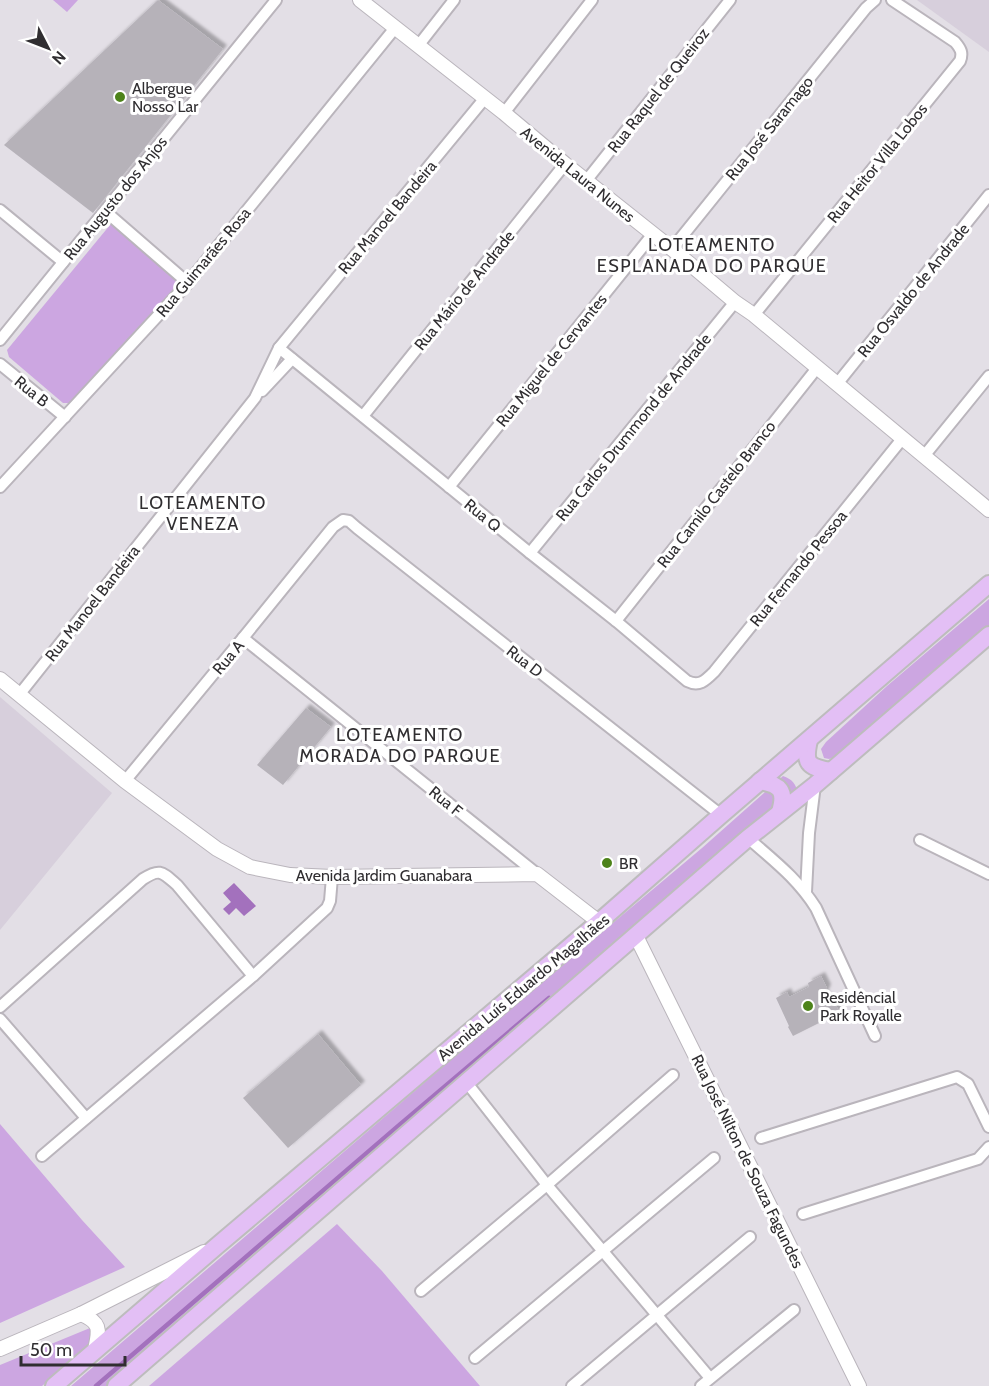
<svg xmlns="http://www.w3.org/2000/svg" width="989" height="1386" font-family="Cabin,sans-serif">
  <defs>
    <filter id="shadow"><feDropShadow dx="4" dy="-4" stdDeviation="1.5" flood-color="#0004"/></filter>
  </defs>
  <rect width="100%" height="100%" fill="#e3dfe6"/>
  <g fill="#d7cfdc">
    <path d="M917,0H989V52Z"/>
    <path d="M0,697L112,793L0,930Z"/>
  </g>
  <g fill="#cca6e1">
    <path d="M53,0H78L67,12Z"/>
    <path d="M118,224L182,279V287L71,403H63L9,357L7,350L110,225Z"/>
    <path d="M989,599V630L836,757L829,759L824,758L821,749L826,742L887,686Z"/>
    <path d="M783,776C792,779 796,784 798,793L110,1386H71L474,1040L702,848Z"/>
    <path d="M0,1124L82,1220L125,1267L0,1323Z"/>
    <path d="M337,1224L382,1271L480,1386H149Z"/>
    <path d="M90,1328L92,1336L91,1345L42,1386H0V1365Z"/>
  </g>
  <path fill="#a371bd" d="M234,883L256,906L244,916L236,908L229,915L223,909L231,902L223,893Z"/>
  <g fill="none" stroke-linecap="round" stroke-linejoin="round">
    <path stroke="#a371bd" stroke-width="4.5" d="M96,1386L397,1127L549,998"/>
  </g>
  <g fill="#b6b2b9" filter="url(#shadow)">
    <path d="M158,0L223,49L93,213L4,145Z"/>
    <path d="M306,708L331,727L283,785L257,765Z"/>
    <path d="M821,976L827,988L824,995L836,1005L839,1012L825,1019L823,1017L820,1018L821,1022L793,1036L788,1027L789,1026L776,998L787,992L789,997L809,987L808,983Z"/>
    <path d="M318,1034L361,1085L288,1148L243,1098Z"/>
  </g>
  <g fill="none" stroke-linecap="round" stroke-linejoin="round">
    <defs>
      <g id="minor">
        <path d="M418,46L454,0"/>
        <path d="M504,113L592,0"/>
        <path d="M586,181L730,0"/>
        <path d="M0,210L63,262"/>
        <path d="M105,211L188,283"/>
        <path d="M672,249L866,8L875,0"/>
        <path d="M754,315L960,61C963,53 961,49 955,42L892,0"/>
        <path d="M0,340L276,0"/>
        <path d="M279,348L530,553L616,621L687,681C699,687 705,681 714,672L902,439"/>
        <path d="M0,364L65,417"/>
        <path d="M837,384L989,195"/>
        <path d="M262,391L292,359"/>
        <path d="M363,416L565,164"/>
        <path d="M924,456L989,376"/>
        <path d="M0,487L188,283L395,28"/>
        <path d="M449,487L653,234"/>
        <path d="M530,553L735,302"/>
        <path d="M616,621L817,368"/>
        <path d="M243,638L537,874"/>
        <path d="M19,695L255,398L279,348L485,98"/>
        <path d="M125,781L243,638L333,527L343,520L349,521L357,528L721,815"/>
        <path d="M748,838C774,861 797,878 816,908L875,1036"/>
        <path d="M920,840L989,874"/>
        <path d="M806,892L809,833L815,785"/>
        <path d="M0,1007L143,879C160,868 162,872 177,885L253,976"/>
        <path d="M0,1019L86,1118"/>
        <path d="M467,1083L547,1185L710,1378"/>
        <path d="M761,1138L957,1077L968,1084L989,1127"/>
        <path d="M42,1156L253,976L327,908L330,901L332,877"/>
        <path d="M803,1214L978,1159L989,1147"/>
        <path d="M421,1291L547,1185L673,1075"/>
        <path d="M475,1358L714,1158"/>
        <path d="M572,1386L750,1237"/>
        <path d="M701,1386L794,1310"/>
      </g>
      <g id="tertiary">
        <path d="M360,0L504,113L565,164L672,249L735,302L754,315L989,510"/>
        <path d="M0,679L125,781L217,849L250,867L290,875L332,877L537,874L599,922"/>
        <path d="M636,936L859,1386"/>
        <path d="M81,1314C102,1323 99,1330 95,1350"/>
        <path d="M0,1349L81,1314L204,1252"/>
      </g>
      <g id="primary">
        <path d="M809,740C804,763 807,767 831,771"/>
        <path d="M760,781C781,785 786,791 780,812"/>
        <path d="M54,1386L218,1245L599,922L721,815L989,584"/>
        <path d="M116,1386L748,838L815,785L989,635"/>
      </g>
    </defs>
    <use href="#minor" stroke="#bab5bc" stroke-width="14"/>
    <use href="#tertiary" stroke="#bab5bc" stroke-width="16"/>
    <use href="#primary" stroke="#bdbcbd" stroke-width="20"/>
    <use href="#minor" stroke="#fff" stroke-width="10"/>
    <use href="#tertiary" stroke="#fff" stroke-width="14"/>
    <use href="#primary" stroke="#e3bff5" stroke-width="16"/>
  </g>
  <g fill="#4d831a" stroke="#fff" stroke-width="2">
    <circle cx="120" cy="97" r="6"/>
    <circle cx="607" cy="863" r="6"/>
    <circle cx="808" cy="1006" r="6"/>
  </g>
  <g text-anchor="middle" stroke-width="6" stroke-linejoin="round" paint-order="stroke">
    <g font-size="16" fill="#302e31" stroke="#fff" text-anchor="start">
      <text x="132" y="94">Albergue<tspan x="132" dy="18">Nosso Lar</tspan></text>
      <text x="619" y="869">BR</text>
      <text x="820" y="1003">Residêncial<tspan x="820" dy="18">Park Royalle</tspan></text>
    </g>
    <g font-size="16" fill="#302e31" stroke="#fff">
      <text transform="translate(658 90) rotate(-52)" y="6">Rua Raquel de Queiroz</text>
      <text transform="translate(769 128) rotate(-51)" y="6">Rua José Saramago</text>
      <text transform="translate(877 163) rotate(-51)" y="6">Rua Heitor Villa Lobos</text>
      <text transform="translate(578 174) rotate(39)" y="6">Avenida Laura Nunes</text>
      <text transform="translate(115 198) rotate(-51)" y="6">Rua Augusto dos Anjos</text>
      <text transform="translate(387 217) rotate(-50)" y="6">Rua Manoel Bandeira</text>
      <text transform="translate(203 262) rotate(-50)" y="6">Rua Guimarães Rosa</text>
      <text transform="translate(464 290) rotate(-51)" y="6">Rua Mário de Andrade</text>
      <text transform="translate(913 290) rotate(-51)" y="6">Rua Osvaldo de Andrade</text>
      <text transform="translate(551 360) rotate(-51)" y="6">Rua Miguel de Cervantes</text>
      <text transform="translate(32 391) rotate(39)" y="6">Rua B</text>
      <text transform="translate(633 427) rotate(-51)" y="6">Rua Carlos Drummond de Andrade</text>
      <text transform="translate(716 494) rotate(-52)" y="6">Rua Camilo Castelo Branco</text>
      <text transform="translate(483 515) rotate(39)" y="6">Rua Q</text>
      <text transform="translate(798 568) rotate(-51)" y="6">Rua Fernando Pessoa</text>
      <text transform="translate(92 603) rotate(-52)" y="6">Rua Manoel Bandeira</text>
      <text transform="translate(228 657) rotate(-50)" y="6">Rua A</text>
      <text transform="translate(525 661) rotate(38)" y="6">Rua D</text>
      <text transform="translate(446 801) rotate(39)" y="6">Rua F</text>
      <text x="384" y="881">Avenida Jardim Guanabara</text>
      <text transform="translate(523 987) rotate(-40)" y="6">Avenida Luís Eduardo Magalhães</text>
      <text transform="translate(748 1161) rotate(64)" y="6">Rua José Nilton de Souza Fagundes</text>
    </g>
    <g font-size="18" letter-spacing="1.5" fill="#302e31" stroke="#fff">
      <text x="712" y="251">LOTEAMENTO<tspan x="712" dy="21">ESPLANADA DO PARQUE</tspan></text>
      <text x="203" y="509">LOTEAMENTO<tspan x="203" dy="21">VENEZA</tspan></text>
      <text x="400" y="741">LOTEAMENTO<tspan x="400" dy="21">MORADA DO PARQUE</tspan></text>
    </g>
  </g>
  <g transform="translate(48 48) rotate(132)" stroke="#ffffff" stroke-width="4.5" paint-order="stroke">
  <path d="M0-4.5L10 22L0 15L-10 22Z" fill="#302e31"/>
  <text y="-9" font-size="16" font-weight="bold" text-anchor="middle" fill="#302e31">N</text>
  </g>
  <path d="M21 1356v9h104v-9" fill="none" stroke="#302e31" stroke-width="3"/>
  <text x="30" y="1356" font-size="18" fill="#302e31" stroke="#ffffff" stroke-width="4.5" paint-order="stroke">50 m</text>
</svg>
